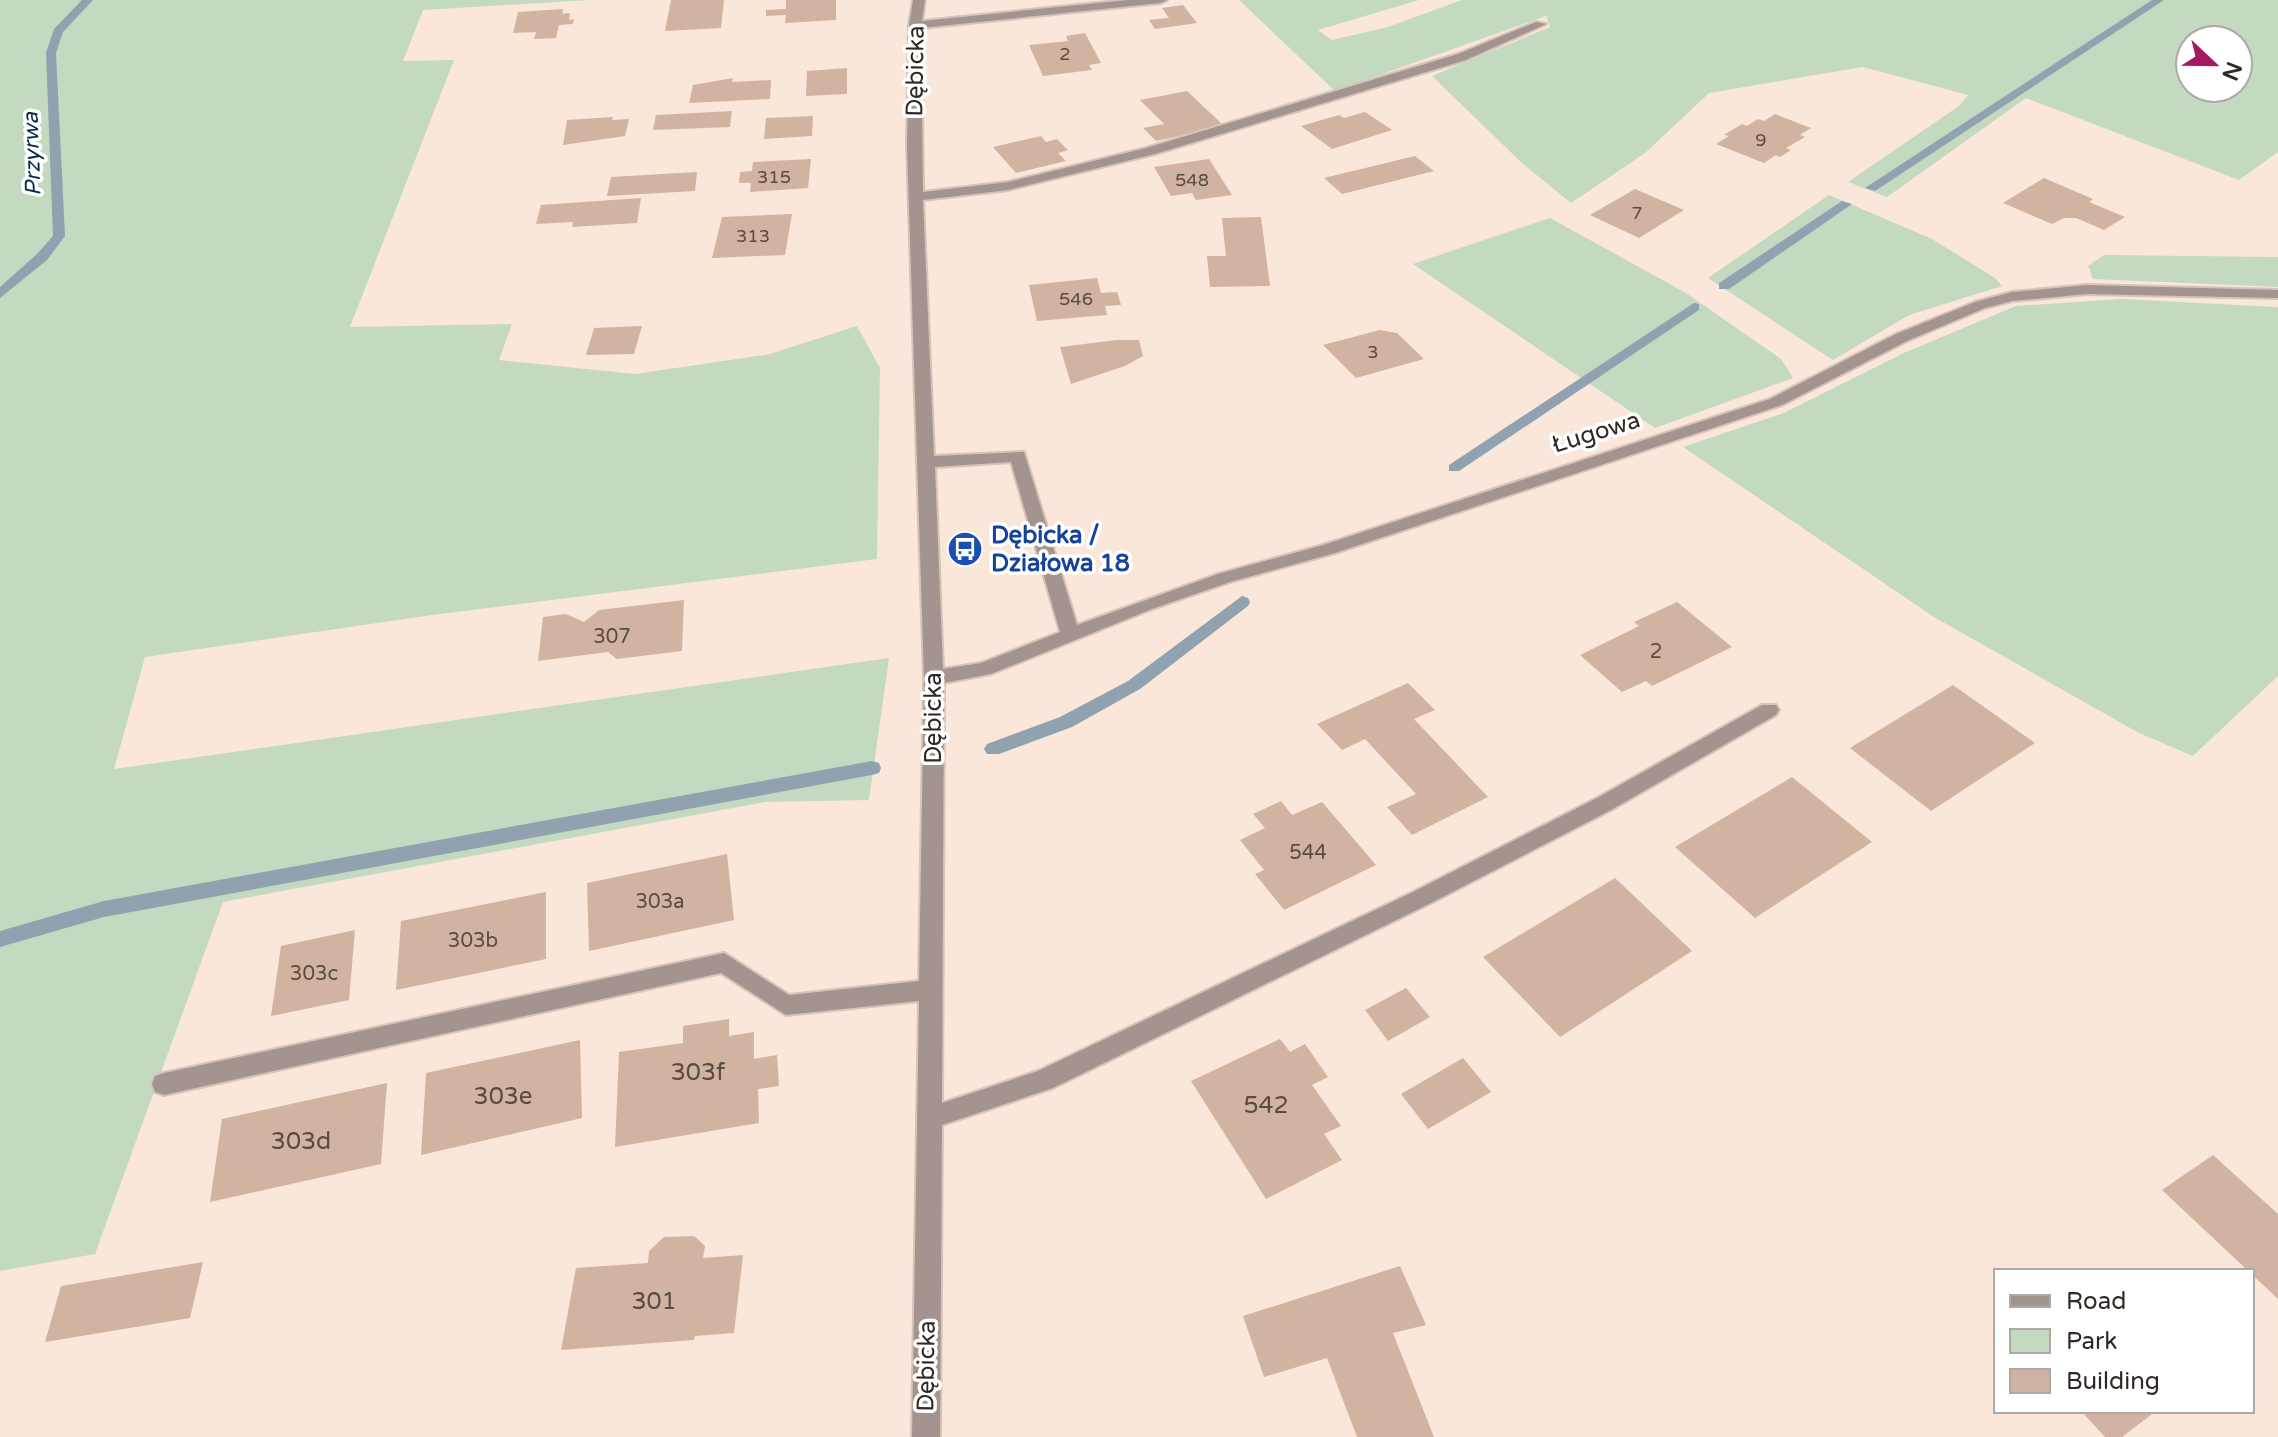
<svg xmlns="http://www.w3.org/2000/svg" width="2278" height="1437" font-family="'Varela Round',sans-serif">
  <rect width="100%" height="100%" fill="#fbe6da"/>
  <g fill="#c3d9c0" fill-rule="evenodd">
    <path d="M0,0H590L423,10L403,61L454,60L350,327L512,324L499,360L635,374L770,354L857,326L880,368L877,559L432,615L145,657L114,769L889,658L869,800L765,802L223,902L95,1254L0,1271Z"/>
    <path d="M1239,0H1419L1318,30L1332,40L1388,27L1462,0H2278V152L2239,180L2026,98L1887,197L1848,182L1959,106L1968,95L1863,67L1709,93L1645,153L1571,203L1523,164L1432,76L1550,27L1546,16L1335,91ZM2190,40H2238V88H2190Z"/>
    <path d="M1829,195L1932,239L1995,278L2002,286L1909,315L1833,360L1708,278Z"/>
    <path d="M1550,218L1686,293L1781,359L1793,378L1655,428L1413,264Z"/>
    <path d="M2104,255L2278,257V287L2093,279L2088,266Z"/>
    <path d="M2120,299L2278,307V676L2193,756L2139,733L1934,617L1683,447L1784,413L1906,352L2016,306Z"/>
  </g>
  <g fill="none" stroke-linecap="round" stroke-linejoin="round">
    <g fill="#90a2b0" fill-rule="evenodd">
      <path d="M82,0H93L63,32L56,53L65,236L47,260L0,298V287L37,254L53,236L46,53L54,29Z"/>
      <path d="M2152,0H2164L1875,191L1865,188Z"/>
      <path d="M1842,201L1852,204L1729,289H1719V283Z"/>
      <path d="M1694,303L1699,304V310L1459,471H1449V465Z"/>
      <path d="M1242,596L1248,598L1250,602L1248,606L1140,689L1072,727L999,754H987L984,749L987,744L1060,717L1128,681Z"/>
      <path d="M872,761L879,763L881,768L879,773L872,775L104,917L0,947V931L104,901Z"/>
    </g>
  </g>
  <g fill="#d1b3a1">
    <path d="M671,0H724L721,28L665,31Z"/>
    <path d="M786,0H836V20L785,23L786,15L766,16V10L786,9Z"/>
    <path d="M1183,5L1197,23L1155,29L1149,20L1169,18L1162,8Z"/>
    <path d="M563,9L562,14L570,13L569,20L574,19L573,24L559,25L556,38L534,39L536,32L513,33L518,12Z"/>
    <path d="M1085,33L1101,63L1089,65L1092,70L1043,76L1029,45L1068,41L1066,36Z"/>
    <path d="M847,68V94L806,96L807,71Z"/>
    <path d="M733,78L732,82L771,80L770,99L689,103L693,85Z"/>
    <path d="M1187,91L1224,126L1156,141L1143,128L1164,124L1140,100Z"/>
    <path d="M732,111L730,127L653,130L656,115Z"/>
    <path d="M1365,112L1392,130L1332,149L1301,126L1339,115L1344,118Z"/>
    <path d="M1775,114L1811,128L1800,135L1805,137L1786,148L1791,150L1780,157L1776,155L1764,163L1716,144L1729,136L1724,135L1742,124L1747,126L1758,119L1764,121Z"/>
    <path d="M813,116L812,136L764,139L766,118Z"/>
    <path d="M613,117L612,120L629,119L625,136L563,145L567,120Z"/>
    <path d="M1041,136L1046,142L1057,139L1068,150L1058,153L1066,161L1016,173L993,147Z"/>
    <path d="M1415,156L1434,171L1342,194L1324,178Z"/>
    <path d="M811,159L808,188L750,192L751,183H739L740,172L752,171L753,162Z"/>
    <path d="M1209,159L1232,195L1196,200L1192,193L1171,196L1154,167Z"/>
    <path d="M697,172L695,191L607,196L611,177Z"/>
    <path d="M2044,178L2093,199L2089,202L2125,217L2104,230L2076,218H2064L2052,224L2003,203Z"/>
    <path d="M1635,189L1684,210L1639,238L1590,215Z"/>
    <path d="M641,198L637,223L572,227L573,222L536,224L541,205Z"/>
    <path d="M792,214L785,255L712,258L722,217Z"/>
    <path d="M1261,217L1270,286L1210,287L1207,256H1226L1222,218Z"/>
    <path d="M1097,278L1101,293L1117,292L1121,305L1105,306L1107,315L1037,321L1029,285Z"/>
    <path d="M642,326L634,354L586,355L594,328Z"/>
    <path d="M1380,330L1397,333L1424,359L1356,378L1323,345Z"/>
    <path d="M1117,340H1139L1143,356L1125,366L1071,384L1060,347Z"/>
    <path d="M684,600L682,651L617,659L608,652L538,661L543,617L566,614L584,622L599,610Z"/>
    <path d="M1677,602L1732,647L1652,686L1646,681L1622,692L1580,655L1639,626L1634,622Z"/>
    <path d="M1408,683L1435,710L1414,719L1488,797L1412,835L1387,807L1416,794L1365,739L1342,750L1317,724Z"/>
    <path d="M1953,685L2035,743L1931,811L1850,748Z"/>
    <path d="M1792,777L1872,842L1755,918L1675,847Z"/>
    <path d="M1281,801L1292,815L1322,802L1376,865L1284,910L1255,874L1264,870L1240,840L1265,828L1253,814Z"/>
    <path d="M727,854L734,920L589,951L587,883Z"/>
    <path d="M1615,878L1692,951L1560,1037L1483,957Z"/>
    <path d="M546,892V959L396,990L401,921Z"/>
    <path d="M355,930L349,1000L271,1016L281,946Z"/>
    <path d="M1406,988L1430,1017L1388,1041L1365,1010Z"/>
    <path d="M729,1019V1036L754,1032V1059L777,1055L779,1086L758,1089L759,1123L615,1147L619,1052L683,1043V1026Z"/>
    <path d="M1280,1039L1290,1052L1305,1044L1328,1077L1312,1085L1341,1126L1324,1134L1342,1160L1266,1199L1191,1081Z"/>
    <path d="M580,1040L582,1118L421,1155L426,1073Z"/>
    <path d="M1463,1058L1491,1092L1428,1129L1401,1094Z"/>
    <path d="M387,1083L381,1164L210,1202L222,1119Z"/>
    <path d="M2213,1155L2278,1214V1299L2162,1190Z"/>
    <path d="M694,1236L705,1246L703,1258L743,1255L734,1333L695,1336L694,1340L561,1350L576,1268L648,1263L649,1251L664,1237Z"/>
    <path d="M203,1262L190,1318L45,1342L61,1286Z"/>
    <path d="M1400,1266L1426,1325L1393,1333L1434,1437H1357L1327,1358L1264,1377L1243,1316Z"/>
    <path d="M2081,1411H2156L2122,1437H2105Z"/>
  </g>
  <g fill="none" stroke-linecap="round" stroke-linejoin="round">
    <defs>
      <path id="minor" d="M913,0H925L922,21L1127,0H1167L1161,3L921,28L923,192L1008,182L1146,148L1458,54L1536,22L1546,24L1466,60L1155,154L1008,190L923,200L934,456L1024,452L1077,625L1218,574L1323,545L1770,399L1896,334L1975,302L2012,292L2087,285L2278,290V298L2087,294L2012,301L1985,308L1907,341L1782,405L1335,553L1230,582L1152,609L991,674L944,683L942,1103L1038,1071L1413,892L1597,798L1762,705H1776L1779,710L1776,715L1611,810L1429,904L1053,1088L942,1125L940,1437H912L919,1001L786,1015L721,973L164,1095L155,1092L152,1084L155,1076L164,1073L724,953L789,995L919,981L924,678L907,146L909,25ZM1011,462L1060,632L981,663L943,669L935,467Z"/>
    </defs>
    <use href="#minor" stroke="#d6c4b9" stroke-width="4"/>
    <use href="#minor" fill="#a3948f" fill-rule="evenodd"/>
  </g>
  <defs>
    <symbol id="bus-disc" viewBox="-11 -11 22 22"><circle r="9.5" fill="#1a4fb4" stroke="#fff"/><path d="M-5-6H5V4H4V6H2V4H-2V6H-4V4H-5ZM-3.5-4V0h7V-4ZM-3.5 1.2v1.5H-2V1.2ZM2 1.2v1.5H3.5V1.2Z" fill="#fff"/></symbol>
  </defs>
  <g fill-rule="evenodd">
    <use href="#bus-disc" x="945" y="529" width="40" height="40"/>
  </g>
  <g text-anchor="middle" stroke-width="7" stroke-linejoin="round" paint-order="stroke">
    <g font-size="18" fill="#584b43">
      <text x="1065" y="60">2</text>
      <text x="1761" y="146">9</text>
      <text x="774" y="183">315</text>
      <text x="1192" y="186">548</text>
      <text x="1637" y="219">7</text>
      <text x="753" y="242">313</text>
      <text x="1076" y="305">546</text>
      <text x="1373" y="358">3</text>
    </g>
    <g font-size="20" fill="#584b43">
      <text x="612" y="643">307</text>
      <text x="1656" y="658">2</text>
      <text x="1308" y="859">544</text>
      <text x="660" y="908">303a</text>
      <text x="473" y="947">303b</text>
      <text x="314" y="980">303c</text>
    </g>
    <g font-size="22" font-style="italic" fill="#052c43" stroke="#fff">
      <text transform="translate(31 154) rotate(-92)" y="8">Przyrwa</text>
    </g>
    <g font-size="24" fill="#302824" stroke="#fff">
      <text transform="translate(915 71) rotate(-89)" y="8">Dębicka</text>
      <text transform="translate(1596 432) rotate(-17)" y="8">Ługowa</text>
      <text transform="translate(933 718) rotate(-90)" y="8">Dębicka</text>
      <text transform="translate(926 1366) rotate(-89)" y="8">Dębicka</text>
    </g>
    <g font-size="24" font-weight="bold" fill="#164399" stroke="#fff" text-anchor="start">
      <text x="991" y="543">Dębicka /<tspan x="991" dy="28">Działowa 18</tspan></text>
    </g>
    <g font-size="24" fill="#584b43">
      <text x="698" y="1080">303f</text>
      <text x="503" y="1104">303e</text>
      <text x="1266" y="1113">542</text>
      <text x="301" y="1149">303d</text>
      <text x="654" y="1309">301</text>
    </g>
  </g>
  <rect x="1994" y="1269" width="260" height="144" fill="#ffffff" stroke="#aca9a7" stroke-width="2"/>
  <rect x="2010" y="1295" width="40" height="12" fill="#a3948f" stroke="#aca9a7" stroke-width="2"/>
  <text x="2066" y="1309" font-size="24" fill="#302824">Road</text>
  <rect x="2010" y="1329" width="40" height="24" fill="#c3d9c0" stroke="#aca9a7" stroke-width="2"/>
  <text x="2066" y="1349" font-size="24" fill="#302824">Park</text>
  <rect x="2010" y="1369" width="40" height="24" fill="#d1b3a1" stroke="#aca9a7" stroke-width="2"/>
  <text x="2066" y="1389" font-size="24" fill="#302824">Building</text>
  <g transform="translate(2214 64) rotate(112)"><circle r="38" fill="#ffffff" stroke="#aca9a7" stroke-width="2"/>
  <path d="M0-6L14 30L0 20L-14 30Z" fill="#a41960"/>
  <text y="-12" font-size="22" font-weight="bold" text-anchor="middle" fill="#302824">N</text>
  </g>
</svg>
